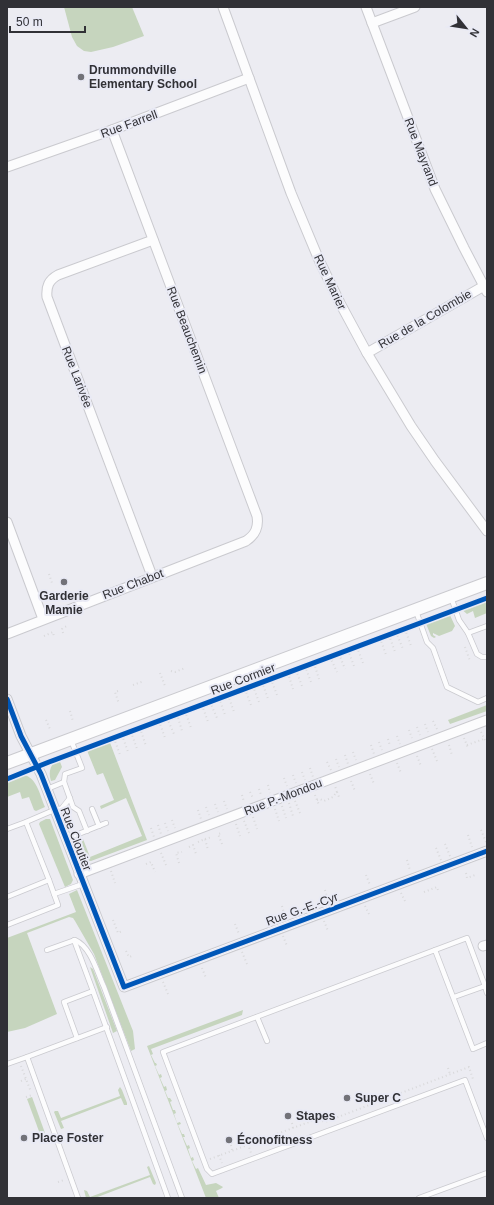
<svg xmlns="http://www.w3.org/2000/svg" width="494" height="1205" font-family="Arial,sans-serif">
  <rect width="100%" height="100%" fill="#ececf2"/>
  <g fill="#c6d5be">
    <path d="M64,7H132L144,36L113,47L91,52L84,51L77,46L72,37Z"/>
    <path d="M487,598V613L475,618L473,611L467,614L460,608Z"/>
    <path d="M449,613L455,626L452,631L439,636L433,633V635L436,637L434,638L431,636L425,621Z"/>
    <path d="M487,705V711L450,724L448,720Z"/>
    <path d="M109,740L147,840L91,861C82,861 80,854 78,847L83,839L90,857L142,836L126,798L101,809L100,806L114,800L103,773L97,775L86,748Z"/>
    <path d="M59,759L62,767L55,780L51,781C48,772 50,764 59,759Z"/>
    <path d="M17,775C36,772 39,793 45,807L36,811L34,810L29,797L22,799L20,792L7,797V782L14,779V777Z"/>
    <path d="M46,819H50L73,880L71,884L65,887L39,824L40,822Z"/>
    <path d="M77,890L133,1031L135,1049L131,1051L94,954L75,921L73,918L69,917L27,933L57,1014L25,1028L7,1032V938L76,912L69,894Z"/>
    <path d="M90,967L93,969L117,1031L113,1033Z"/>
    <path d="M243,1010L242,1015L151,1049L153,1054L151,1055L155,1063H156L157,1065L155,1066L159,1075L161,1074L162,1077L160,1078L164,1087L166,1086L167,1090L165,1091L168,1098H170L172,1101L170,1102L173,1110H175L176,1113L174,1114L177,1123L180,1122L181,1124L178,1125L182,1134H184L185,1137H183L187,1146L189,1145L190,1148L188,1149L191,1158L193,1157L194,1160L192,1161L196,1169L198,1168L206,1185L216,1183L223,1187L222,1188L216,1191L219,1198H206L147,1046Z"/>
    <path d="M120,1087L122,1090L127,1103V1105H124L121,1098L61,1121L64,1128L61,1129L54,1112L55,1111H58L61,1118L120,1096L118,1090Z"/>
    <path d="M32,1097L45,1133L40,1134L27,1099Z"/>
    <path d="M149,1166L156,1183L155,1185L153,1184L150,1177L95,1198H86L84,1190L87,1191L90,1197L150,1175L147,1167Z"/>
  </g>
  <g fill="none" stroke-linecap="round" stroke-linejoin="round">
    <defs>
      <g id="service">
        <path d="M451,597L459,620L468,633L487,626"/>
        <path d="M416,611L427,642L433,648L447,687L478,702L487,698"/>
        <path d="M468,633L477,654L482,657H487"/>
        <path d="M71,740L82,768L65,774L64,782L73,807L79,811L87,831"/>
        <path d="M47,789L64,782"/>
        <path d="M92,809L99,826"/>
        <path d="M55,811L62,808L70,798"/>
        <path d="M7,829L26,822"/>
        <path d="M66,839L106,823"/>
        <path d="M49,880L26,822L54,810"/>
        <path d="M54,894L83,884"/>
        <path d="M7,897L49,880L58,905L7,925"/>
        <path d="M74,940L93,991"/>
        <path d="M47,950L75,940C91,947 97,972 104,987L182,1198"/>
        <path d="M435,950L467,938L485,986"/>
        <path d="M454,997L485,986L487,993"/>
        <path d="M257,1017L267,1041"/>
        <path d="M77,1038L64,1002L93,991L168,1198"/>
        <path d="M487,1043L473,1049L435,950L163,1052L207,1169L212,1174L465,1080L487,1138"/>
        <path d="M7,1064L27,1057"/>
        <path d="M78,1198L27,1057L107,1027"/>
        <path d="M419,1198L487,1173"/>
      </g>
      <g id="minor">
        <path d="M223,7L291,193L319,260L340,303L367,353L411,426L435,461L487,531"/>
        <path d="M366,7L435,189L464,248L487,292"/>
        <path d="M372,23L415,7"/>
        <path d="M7,167L112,130L249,78"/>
        <path d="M367,353L484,286"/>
        <path d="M7,522L43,619"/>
        <path d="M152,576L47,297C46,286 49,280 58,275L153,240"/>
        <path d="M7,634L246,541C255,535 259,528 257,516L112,130"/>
        <path d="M7,699L21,736L41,774L124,987L487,851"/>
        <path d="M79,874L487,720"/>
        <path d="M483,946L487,945"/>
      </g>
      <path id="tertiary" d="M7,763L487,583"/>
    </defs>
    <use href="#service" stroke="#cacacf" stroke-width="6"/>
    <use href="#minor" stroke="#cacacf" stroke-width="11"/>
    <use href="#tertiary" stroke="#cacacf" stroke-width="14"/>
    <g stroke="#d9d9db" stroke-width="2" stroke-dasharray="1 3" stroke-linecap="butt">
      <path d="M49,574L52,583"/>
      <path d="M405,629L411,646"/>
      <path d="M396,632L403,649"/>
      <path d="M63,633L62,629L63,628L67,626"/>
      <path d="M389,635L395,652"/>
      <path d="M44,636L53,632L54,637"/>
      <path d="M380,638L386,655"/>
      <path d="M357,647L363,663"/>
      <path d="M465,647L470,661"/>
      <path d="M348,650L354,666"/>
      <path d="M339,654L345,669"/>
      <path d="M330,657L337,672"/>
      <path d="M314,663L319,679"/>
      <path d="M305,666L311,682"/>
      <path d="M296,670L302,686"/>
      <path d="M171,671L175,672L185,668"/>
      <path d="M160,673L165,686"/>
      <path d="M288,673L293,689"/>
      <path d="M271,679L277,695"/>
      <path d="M262,682L268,699"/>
      <path d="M133,685L144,681"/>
      <path d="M253,686L259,702"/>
      <path d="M245,689L251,705"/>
      <path d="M118,691L115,692L119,704"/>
      <path d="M228,695L234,712"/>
      <path d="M219,698L225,715"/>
      <path d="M210,702L217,718"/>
      <path d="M202,705L208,722"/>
      <path d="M70,711L73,721"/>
      <path d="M185,711L191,728"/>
      <path d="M177,714L182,731"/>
      <path d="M167,718L174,734"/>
      <path d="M46,720L50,729"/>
      <path d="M159,721L165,738"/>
      <path d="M433,721L437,729"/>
      <path d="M425,724L428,732"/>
      <path d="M417,727L420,735"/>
      <path d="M140,728L146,746"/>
      <path d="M409,730L412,738"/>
      <path d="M131,732L137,749"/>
      <path d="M481,732L486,742"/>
      <path d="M122,735L128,752"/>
      <path d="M397,736L400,744"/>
      <path d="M114,738L120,755"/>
      <path d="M464,738L468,748"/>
      <path d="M388,739L390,746"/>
      <path d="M379,742L382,750"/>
      <path d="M371,745L374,754"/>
      <path d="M449,745L452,755"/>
      <path d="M467,745L484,739"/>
      <path d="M432,749L437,761"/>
      <path d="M353,752L356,760"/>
      <path d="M345,755L348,764"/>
      <path d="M417,756L421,766"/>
      <path d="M336,759L339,767"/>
      <path d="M327,762L331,770"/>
      <path d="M397,763L401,773"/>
      <path d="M310,768L313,777"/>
      <path d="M302,772L305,780"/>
      <path d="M370,774L374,784"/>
      <path d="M293,775L296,783"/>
      <path d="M284,778L287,786"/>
      <path d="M351,781L355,791"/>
      <path d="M268,785L270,793"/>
      <path d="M259,789L261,795"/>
      <path d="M250,792L253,798"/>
      <path d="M337,792L339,797"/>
      <path d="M242,795L244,802"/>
      <path d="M315,795L319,805"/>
      <path d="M317,800L320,799L324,801L333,797L336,793L337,792L335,786"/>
      <path d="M224,801L227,809"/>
      <path d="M295,801L300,813"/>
      <path d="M289,803L293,816"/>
      <path d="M215,804L218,812"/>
      <path d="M282,806L286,818"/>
      <path d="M206,807L209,815"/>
      <path d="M275,809L279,821"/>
      <path d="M198,810L201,819"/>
      <path d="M253,817L257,829"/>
      <path d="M172,820L175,828"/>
      <path d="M244,821L249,833"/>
      <path d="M165,823L168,831"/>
      <path d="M236,824L240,836"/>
      <path d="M158,825L161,834"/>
      <path d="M151,828L154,837"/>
      <path d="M481,830L486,842"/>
      <path d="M468,835L472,847"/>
      <path d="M205,839L212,837"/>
      <path d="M198,842L205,839L208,850"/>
      <path d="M222,844L218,834L222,833"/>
      <path d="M445,844L450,856"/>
      <path d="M189,847L193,845L196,854"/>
      <path d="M436,848L441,860"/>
      <path d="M161,853L166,865"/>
      <path d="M407,860L410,870"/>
      <path d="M179,863L176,853L182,852"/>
      <path d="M146,864L151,862L155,872"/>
      <path d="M111,871L115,883"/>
      <path d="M466,873L467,878L475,875"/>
      <path d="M366,875L370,885"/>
      <path d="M325,890L328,901"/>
      <path d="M424,892L437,887L438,890"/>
      <path d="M401,893L405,901"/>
      <path d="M282,906L285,917"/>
      <path d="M365,906L369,914"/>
      <path d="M113,920L118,933L122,931"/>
      <path d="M324,921L328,931"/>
      <path d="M235,924L239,934"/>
      <path d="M283,936L287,946"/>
      <path d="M126,951L129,957L132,956"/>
      <path d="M242,952L247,964"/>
      <path d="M202,968L206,978"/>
      <path d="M163,982L168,994"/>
      <path d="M21,1066L31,1092"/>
      <path d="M448,1068L450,1074"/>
      <path d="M21,1081L26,1079"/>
      <path d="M26,1097L32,1095"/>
      <path d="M292,1123L293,1128"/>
      <path d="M259,1135L261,1140"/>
      <path d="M41,1137L47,1135"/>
      <path d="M268,1137L271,1145"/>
      <path d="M248,1144L251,1153"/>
      <path d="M231,1145L232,1150"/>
      <path d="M219,1155L222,1163"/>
      <path d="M210,1159L317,1119L325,1122L469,1067L473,1079"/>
      <path d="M58,1182L64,1180"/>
    </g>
    <use href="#service" stroke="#fcfcfd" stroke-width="4.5"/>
    <use href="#minor" stroke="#fcfcfd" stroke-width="9"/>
    <use href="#tertiary" stroke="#fcfcfd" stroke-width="12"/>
    <defs>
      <g id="cycleway">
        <path d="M7,699L21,736L41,774L124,987L487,851"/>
        <path d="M7,779L49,762L487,598"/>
      </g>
    </defs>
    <use href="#cycleway" stroke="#e9eaf5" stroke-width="8"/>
    <use href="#cycleway" stroke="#0057b8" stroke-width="5"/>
  </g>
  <g fill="#727278" stroke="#e9eaf5" stroke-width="1.5">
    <circle cx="81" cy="77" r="4"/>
    <circle cx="64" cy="582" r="4"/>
    <circle cx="347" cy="1098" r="4"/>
    <circle cx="288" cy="1116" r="4"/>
    <circle cx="24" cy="1138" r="4"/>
    <circle cx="229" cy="1140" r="4"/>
  </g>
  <g text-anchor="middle" stroke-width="4" stroke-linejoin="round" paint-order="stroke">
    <g font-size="12" font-weight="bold" fill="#313136" stroke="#e9eaf5" text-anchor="start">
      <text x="89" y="74">Drummondville<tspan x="89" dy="14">Elementary School</tspan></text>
      <text x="64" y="600" text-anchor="middle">Garderie<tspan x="64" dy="14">Mamie</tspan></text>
      <text x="355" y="1102">Super C</text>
      <text x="296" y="1120">Stapes</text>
      <text x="32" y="1142">Place Foster</text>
      <text x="237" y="1144">Éconofitness</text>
    </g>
    <g font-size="12" fill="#313136" stroke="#e9eaf5">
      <text transform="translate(129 124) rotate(-20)" y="4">Rue Farrell</text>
      <text transform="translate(421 152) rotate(69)" y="4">Rue Mayrand</text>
      <text transform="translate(330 282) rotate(65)" y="4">Rue Marier</text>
      <text transform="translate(425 319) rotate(-30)" y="4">Rue de la Colombie</text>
      <text transform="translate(187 330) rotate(69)" y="4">Rue Beauchemin</text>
      <text transform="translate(77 377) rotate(69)" y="4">Rue Larivée</text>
      <text transform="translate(133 584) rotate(-21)" y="4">Rue Chabot</text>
      <text transform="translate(243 679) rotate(-21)" y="4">Rue Cormier</text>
      <text transform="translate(283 797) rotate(-21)" y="4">Rue P.-Mondou</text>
      <text transform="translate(76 839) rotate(69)" y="4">Rue Cloutier</text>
      <text transform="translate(302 909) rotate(-20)" y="4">Rue G.-E.-Cyr</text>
    </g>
  </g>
  <rect width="494" height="1205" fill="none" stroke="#313136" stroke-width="16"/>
  <g transform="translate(466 28) rotate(120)" stroke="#e9eaf5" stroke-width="3" paint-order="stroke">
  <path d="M0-3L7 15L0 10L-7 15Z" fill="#313136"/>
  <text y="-6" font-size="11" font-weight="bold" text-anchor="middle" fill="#313136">N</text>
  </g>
  <path d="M10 26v6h75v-6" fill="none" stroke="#313136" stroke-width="2"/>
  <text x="16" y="26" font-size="12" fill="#313136" stroke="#e9eaf5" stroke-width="3" paint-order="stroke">50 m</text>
</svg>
